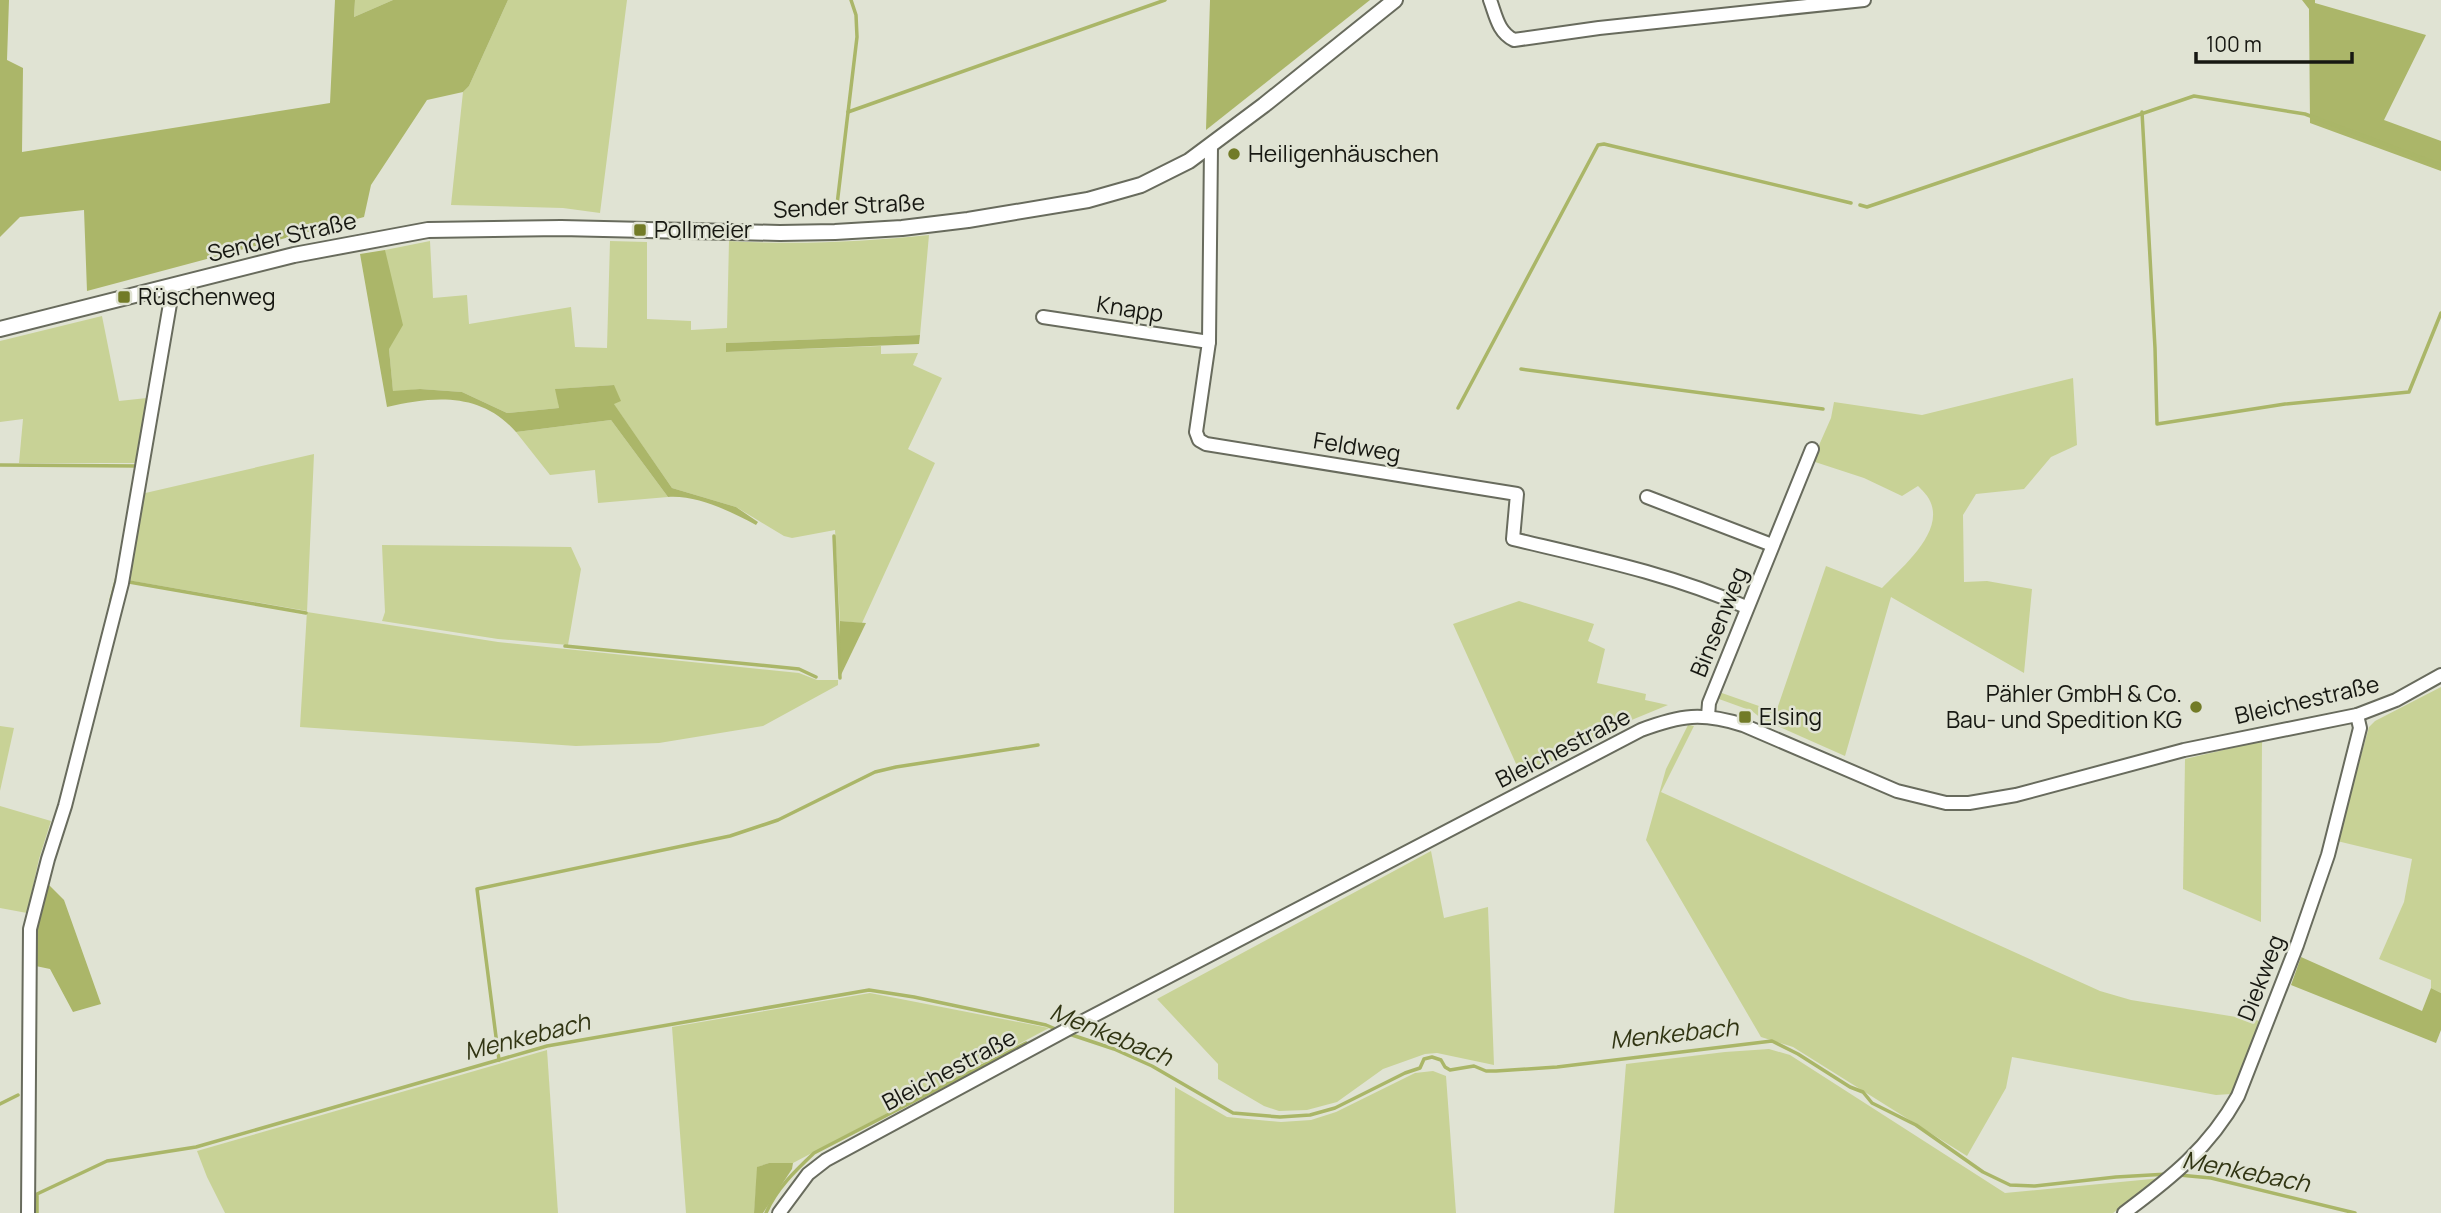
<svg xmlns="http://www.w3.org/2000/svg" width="2441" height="1213" font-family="Manrope,sans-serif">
  <rect width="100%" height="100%" fill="#e0e3d3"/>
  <g fill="#c8d296">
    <path d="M355,0H393L354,17Z"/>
    <path d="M508,0H627L600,213L563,208L451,205L463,92L469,86Z"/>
    <path d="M929,235L920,335L726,343V352L881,346V354L918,353L913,365L942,378L908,449L935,463L862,623L840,621L835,530L792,538L784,536L736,507L672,488L613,403L614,385L556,389L559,408L507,413L462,392L420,389L393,392L389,349L385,250L430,241L433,298L467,295L469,324L571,307L575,347L607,348L610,241L647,242V319L691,321V330L727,328L729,241C796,245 862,242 929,235Z"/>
    <path d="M102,316L119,401L147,398L138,463H19L23,419L0,422V341Z"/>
    <path d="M2073,378L2077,445L2051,457L2024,489L1976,494L1963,515L1964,582L1987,581L2032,589L2024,673L1891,597L1845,756L1762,719L1752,711L1719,699V692L1776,712L1826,566L1882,588C1901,568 1947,531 1929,499C1927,495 1922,490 1918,486L1902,496L1864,478L1812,461L1831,418L1834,402L1922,415Z"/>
    <path d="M611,420L668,497L598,503L595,470L550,475L516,432Z"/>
    <path d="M314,454L307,612L498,642L799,673L817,680H838V685L763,726L659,743L576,746L300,727L307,611L127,580L141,494Z"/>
    <path d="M382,545L571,547L581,569L568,645L498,639L382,621L385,612Z"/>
    <path d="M1519,601L1594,624L1588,641L1605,649L1597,683L1646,694L1645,700L1668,705L1634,719L1522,777L1453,624Z"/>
    <path d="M2441,687V993L2431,988V980L2379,959L2404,902L2412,859L2337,841L2369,727L2375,721Z"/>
    <path d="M1688,725L1694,726L1661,792L2100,991L2131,1000L2261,1021L2231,1094L2216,1095L2012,1057L2006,1088L1967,1156L1793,1047L1761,1037L1646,840L1666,769Z"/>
    <path d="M0,726L14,728L0,791Z"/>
    <path d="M2262,741L2261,922L2183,889L2185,759Z"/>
    <path d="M0,806L51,821L39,859L27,913L0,908Z"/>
    <path d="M1431,851L1444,918L1488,907L1494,1065L1437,1053L1425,1054L1383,1069L1337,1102L1307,1110L1279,1111L1264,1106L1218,1079V1064L1157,999Z"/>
    <path d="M870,993L1049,1028L793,1163H769L758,1167L754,1213H686L672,1027Z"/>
    <path d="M1769,1049L1790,1055L2005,1193L2162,1178L2113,1213H1614L1626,1064L1725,1052Z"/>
    <path d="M547,1050L558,1213H225L207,1177L197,1151Z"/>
    <path d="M1433,1071L1446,1076L1456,1213H1174L1175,1087L1227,1117L1281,1122L1311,1120L1336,1112L1415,1073Z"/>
  </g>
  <g fill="#abb669">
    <path d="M0,0H9L7,60L23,68L22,152L330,103L335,0H355L354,17L393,0H508L469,86L463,92L427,100L371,185L364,217L87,291L84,210L20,217L0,237Z"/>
    <path d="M1210,0H1370L1206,130Z"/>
    <path d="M2302,0H2315V3L2426,35L2384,120L2441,141V171L2310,123L2309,9Z"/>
    <path d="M385,250L403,325L389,349L393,391L420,389L462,392L507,413L559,408L555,389L614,385L621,401L614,404L672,488L736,507L758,522L756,525C730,511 697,495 668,497L611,420L516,432C481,392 434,396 387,407L360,254Z"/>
    <path d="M920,335L919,344L726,352V343Z"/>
    <path d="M840,621L866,623L840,677Z"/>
    <path d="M46,882L64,900L101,1004L73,1012L50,969L31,965L32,928Z"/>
    <path d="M2301,957L2422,1011L2431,988L2441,993V1030L2436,1043L2291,985Z"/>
    <path d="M769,1163H793L792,1169L763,1213H754L757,1167Z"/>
  </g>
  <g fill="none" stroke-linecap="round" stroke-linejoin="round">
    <g stroke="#aab668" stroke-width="3.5">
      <path d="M848,112L1165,0"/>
      <path d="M2142,112L2155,348L2157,424L2285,404L2409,392L2441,313"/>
      <path d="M1860,205L1867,207L2194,96L2305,114L2441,165"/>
      <path d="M836,213L857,37L856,15L851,0"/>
      <path d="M1521,369L1823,409"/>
      <path d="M1458,408L1598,145L1604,144L1851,203"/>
      <path d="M0,465L137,466"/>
      <path d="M834,536L840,678"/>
      <path d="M129,582L306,613"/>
      <path d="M111,600L117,577"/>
      <path d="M565,646L799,669L816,677"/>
      <path d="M1069,1034L1114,1049L1152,1066L1233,1113L1280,1117L1310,1115L1335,1108L1405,1073L1420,1068L1424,1059L1432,1057L1441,1060L1445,1067L1450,1070L1474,1066L1486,1071H1496L1557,1067L1772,1041L1798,1054L1850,1087L1863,1092L1872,1103L1916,1125L1983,1172L2010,1185L2035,1186L2116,1177L2168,1174"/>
      <path d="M499,1060L477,889L730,836L778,820L875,772L896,767L1038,745"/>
      <path d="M0,1104L18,1095"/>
      <path d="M2179,1175L2211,1178L2355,1213"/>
      <path d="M37,1213V1194L107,1161L196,1147L547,1046L869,990L914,997L1046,1025L1058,1030"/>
      <path d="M766,1213C776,1189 796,1170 814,1153L1026,1043"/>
    </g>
    <defs>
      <g id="minor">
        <path d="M1490,0C1496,16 1498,32 1514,40L1599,28L1864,0"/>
        <path d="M1211,146L1209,342L1196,432L1199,440L1206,444L1517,494L1513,539C1593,558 1671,574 1746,607"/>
        <path d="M1043,317L1209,342"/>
        <path d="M1647,497L1772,545"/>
        <path d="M1708,716L1709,703L1812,449"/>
        <path d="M28,1213L30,929L48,859L65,806L122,583L171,298L170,287"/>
        <path d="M779,1213L808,1174L826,1160L1070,1028L1641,730C1681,715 1702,712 1743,725L1897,791L1946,803H1969L2016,795L2184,750L2357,715L2396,700L2441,675"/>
        <path d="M2124,1213C2171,1178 2209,1148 2238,1096L2297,945L2328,855L2360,728L2357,715"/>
      </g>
      <path id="major" d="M0,329L294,255L428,230L561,228L780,233L835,232L902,228L968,220L1088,200L1141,185L1189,161L1264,105L1395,0"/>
    </defs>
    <use href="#minor" stroke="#686b5d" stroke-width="16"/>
    <use href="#major" stroke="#686b5d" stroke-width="18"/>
    <use href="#minor" stroke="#fff" stroke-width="12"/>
    <use href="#major" stroke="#fff" stroke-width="14"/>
  </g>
  <g fill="#727b27" stroke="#e0e3d3" stroke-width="2.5">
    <circle cx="1234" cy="154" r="7"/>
    <rect x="633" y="223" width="14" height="14" rx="3.5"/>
    <rect x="117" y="290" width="14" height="14" rx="3.5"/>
    <circle cx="2196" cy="707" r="7"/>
    <rect x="1738" y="710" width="14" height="14" rx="3.5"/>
  </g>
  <g text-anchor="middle" stroke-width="5" stroke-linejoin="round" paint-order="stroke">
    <g font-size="23" fill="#171812" stroke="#e0e3d3" text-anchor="start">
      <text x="1248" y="162">Heiligenhäuschen</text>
      <text x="654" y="238">Pollmeier</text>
      <text x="138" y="305">Rüschenweg</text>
      <text x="2182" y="702" text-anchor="end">Pähler GmbH &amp; Co.<tspan x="2182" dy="26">Bau- und Spedition KG</tspan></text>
      <text x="1759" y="725">Elsing</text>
    </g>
    <g font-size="23" fill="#171812" stroke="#e0e3d3">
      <text transform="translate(849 206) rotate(-3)" y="8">Sender Straße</text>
      <text transform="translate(282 237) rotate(-13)" y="8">Sender Straße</text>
      <text transform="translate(1130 309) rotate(9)" y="8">Knapp</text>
      <text transform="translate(1357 447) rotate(9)" y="8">Feldweg</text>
      <text transform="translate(1719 622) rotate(-68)" y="8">Binsenweg</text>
      <text transform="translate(2307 700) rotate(-13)" y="8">Bleichestraße</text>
      <text transform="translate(1563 748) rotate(-27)" y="8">Bleichestraße</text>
      <text transform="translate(2261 978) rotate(-69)" y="8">Diekweg</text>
      <text transform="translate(949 1070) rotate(-28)" y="8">Bleichestraße</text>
    </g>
    <g font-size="24" font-style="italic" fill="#313513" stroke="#e0e3d3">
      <text transform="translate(1674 1034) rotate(-6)" y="8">Menkebach</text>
      <text transform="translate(1111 1035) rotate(22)" y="8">Menkebach</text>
      <text transform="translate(527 1037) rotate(-14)" y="8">Menkebach</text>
      <text transform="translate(2246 1172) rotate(11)" y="8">Menkebach</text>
    </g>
  </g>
  <path d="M2196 52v10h156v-10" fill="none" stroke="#171812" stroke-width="3.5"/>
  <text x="2206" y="52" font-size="21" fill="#171812" stroke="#e0e3d3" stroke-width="5" paint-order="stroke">100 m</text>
</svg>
